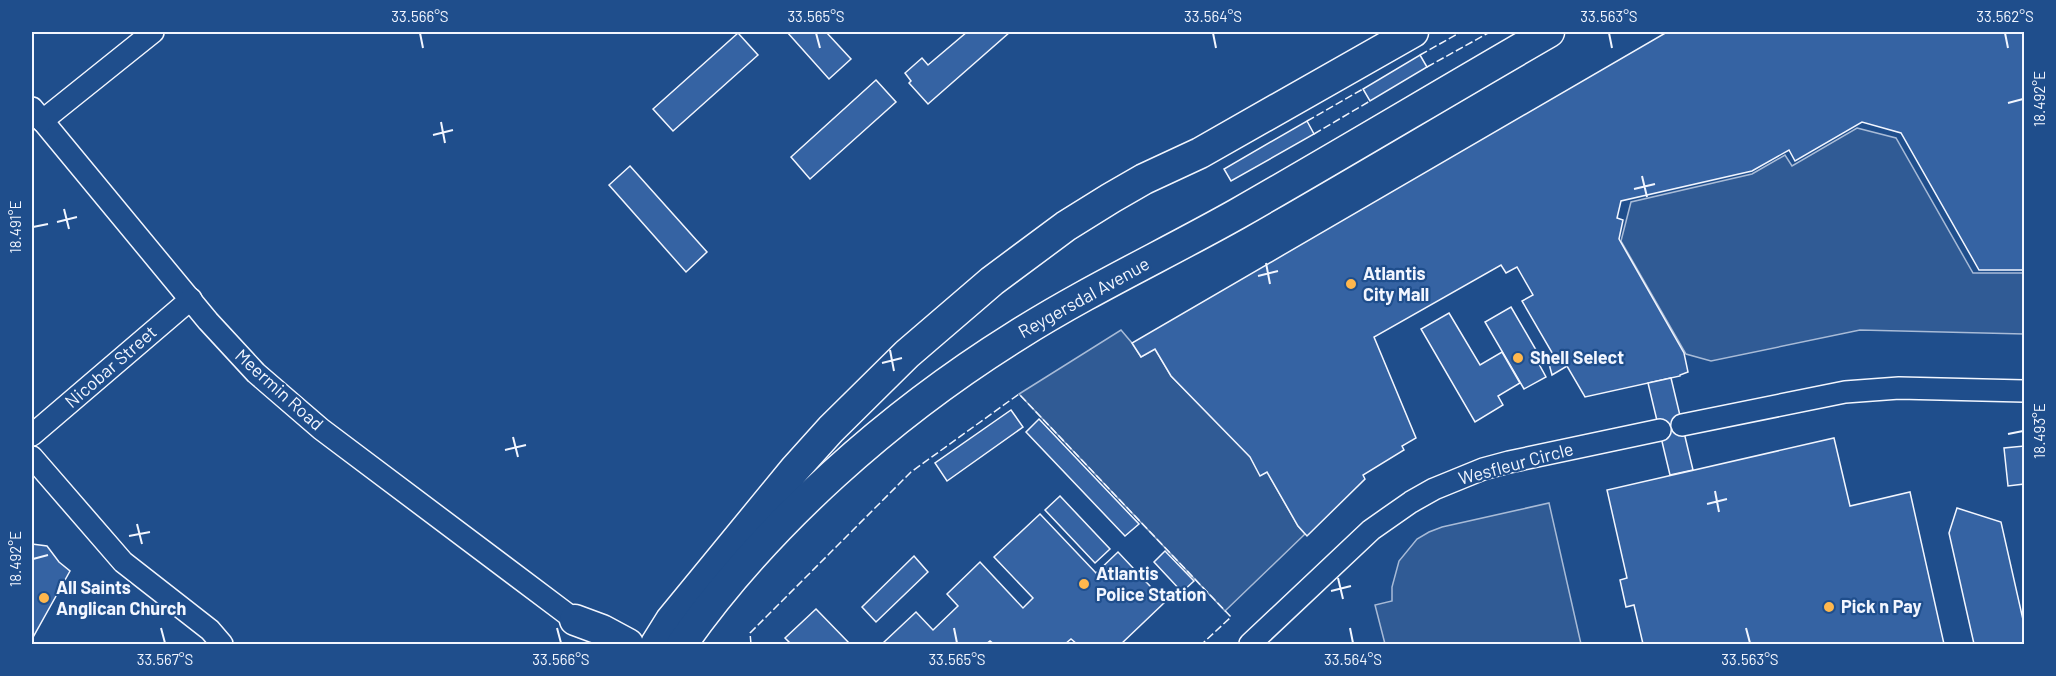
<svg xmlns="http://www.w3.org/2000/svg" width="2056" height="676" font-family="Barlow,sans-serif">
  <rect width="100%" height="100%" fill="#1f4e8c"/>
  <g fill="#305b95" stroke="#a8bbd7" stroke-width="1.5">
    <path d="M1857,128L1896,138L1973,273H2024V334L1860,330L1711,361L1686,354L1621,241L1631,202L1752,174L1785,155L1792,166Z"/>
    <path d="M1121,330L1132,343L1141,357L1155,349L1171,376L1250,456L1261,475L1267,472L1298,526L1305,534L1225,611L1019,394Z"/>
    <path d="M1549,503L1581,644H1385L1375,605L1392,601V587L1399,561L1417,539L1429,532L1442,527Z"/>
  </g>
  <g fill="#3563a3" stroke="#f2f6ff" stroke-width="1.5">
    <path d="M787,32H826L851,59L829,79Z"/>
    <path d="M967,32H1010L928,104L909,83L911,81L905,73L922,58L928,65Z"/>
    <path d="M1667,32H2024V270H1979L1901,133L1862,122L1795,161L1789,150L1752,171L1621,201L1617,218L1623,220L1619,239L1684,353L1688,372L1680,375V376L1585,397L1567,366L1552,375L1548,360L1554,356L1522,301L1533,295L1517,267L1506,273L1501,265L1374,337L1416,438L1402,446L1404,450L1363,475L1365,479L1307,536L1298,526L1267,472L1260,476L1250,457L1171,376L1155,349L1141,357L1132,343Z"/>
    <path d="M738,33L758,55L673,131L653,109Z"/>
    <path d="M1420,55L1427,67L1370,101L1363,89Z"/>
    <path d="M876,80L896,102L810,179L791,157Z"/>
    <path d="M1307,121L1314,134L1231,181L1224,169Z"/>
    <path d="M630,166L707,252L686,272L609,185Z"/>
    <path d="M1511,307L1543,362L1539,364L1546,377L1524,389L1485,322Z"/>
    <path d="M1449,313L1480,365L1502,352L1520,383L1498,396L1503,405L1475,422L1421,329Z"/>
    <path d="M1671,378L1693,470L1670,475L1648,383Z"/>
    <path d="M1011,410L1023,427L947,481L935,463Z"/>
    <path d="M1039,419L1139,524L1125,536L1026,432Z"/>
    <path d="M1834,438L1850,506L1910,492L1944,644H1643L1634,605L1626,607L1620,580L1627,578L1607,490Z"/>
    <path d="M2024,446V484L2008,486L2004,448Z"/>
    <path d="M1060,496L1110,549L1095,563L1045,510Z"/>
    <path d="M1957,508L2001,522L2024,624V644H1974L1949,533Z"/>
    <path d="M1040,514L1096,573L1118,552L1165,602L1121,644H1077L1071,639L1065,644H994L990,641L986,644L883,643L916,612L933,630L958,606L947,594L980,562L1023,608L1033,598L994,557Z"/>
    <path d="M32,544L47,546L59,562L70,571L32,639Z"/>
    <path d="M1165,551L1194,581L1182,592L1154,562Z"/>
    <path d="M914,556L928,572L876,622L862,607Z"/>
    <path d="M816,609L850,644H791L785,638Z"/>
  </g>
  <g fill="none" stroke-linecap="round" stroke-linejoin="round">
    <defs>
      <g id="street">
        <path d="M32,108L208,321L256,373L321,429L575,620"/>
        <path d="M42,121L153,32"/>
        <path d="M1682,425L1845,392L1899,388L2024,391"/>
        <path d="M32,435L191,299"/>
        <path d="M32,457L123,562L210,630L222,644"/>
        <path d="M1250,644L1371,530L1411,502L1434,489L1483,469L1509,462L1660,430"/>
      </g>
      <g id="secondary">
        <path d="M575,620L602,630L628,644"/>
        <path d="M656,644L671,620L795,469L831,429L907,354L992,281L1066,226L1111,198L1144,179L1200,153L1413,32"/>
        <path d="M682,644C767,523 891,414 1016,336C1087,291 1164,255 1237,214C1342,154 1445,92 1549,32"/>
      </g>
    </defs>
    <use href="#street" stroke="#f2f6ff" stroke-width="24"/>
    <use href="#secondary" stroke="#f2f6ff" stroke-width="33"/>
    <use href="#street" stroke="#1f4e8c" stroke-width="21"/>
    <use href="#secondary" stroke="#1f4e8c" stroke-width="30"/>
    <g stroke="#f2f6ff" stroke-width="1.5" stroke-dasharray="8 3" stroke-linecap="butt">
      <path d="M1420,55L1461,32"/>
      <path d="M1427,67L1490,32"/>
      <path d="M1307,121L1363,89"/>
      <path d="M1314,134L1370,101"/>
      <path d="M751,644L750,633L911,472L1019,394L1231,617L1202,644"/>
    </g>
  </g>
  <path fill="none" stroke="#f2f6ff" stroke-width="2" d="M420,33L423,48M816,33L820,48M1213,33L1216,48M1609,33L1612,48M2005,33L2008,48M2008,103L2023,99M441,122L445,143M433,135L453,130M1642,176L1647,197M1634,189L1655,184M64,209L69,229M57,222L77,217M33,227L48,224M1266,263L1270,284M1258,276L1278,271M890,350L894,371M882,363L902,358M2008,434L2023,431M513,437L518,457M505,450L526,445M1715,491L1719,512M1707,504L1727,499M137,524L142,544M129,536L150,532M33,559L48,555M1338,578L1343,599M1331,591L1351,586M161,628L165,643M557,628L561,643M954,628L957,643M1350,628L1353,643M1746,628L1750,643"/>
  <g fill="#ffb74d" stroke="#1f4e8c" stroke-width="2">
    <circle cx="1351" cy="284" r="6"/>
    <circle cx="1518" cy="358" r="6"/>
    <circle cx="1084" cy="584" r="6"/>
    <circle cx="44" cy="598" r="6"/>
    <circle cx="1829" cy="607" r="6"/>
  </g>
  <g text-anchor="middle" stroke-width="4.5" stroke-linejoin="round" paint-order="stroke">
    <g font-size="18" font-weight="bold" fill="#f2f6ff" stroke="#1f4e8c" text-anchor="start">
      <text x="1363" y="280">Atlantis<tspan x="1363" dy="21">City Mall</tspan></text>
      <text x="1530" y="364">Shell Select</text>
      <text x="1096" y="580">Atlantis<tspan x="1096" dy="21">Police Station</tspan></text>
      <text x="56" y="594">All Saints<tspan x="56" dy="21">Anglican Church</tspan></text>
      <text x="1841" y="613">Pick n Pay</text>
    </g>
    <g font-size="18" fill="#f2f6ff" stroke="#1f4e8c">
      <text transform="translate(1084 298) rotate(-29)" y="6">Reygersdal Avenue</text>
      <text transform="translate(111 367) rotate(-41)" y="6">Nicobar Street</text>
      <text transform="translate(279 390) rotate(42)" y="6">Meermin Road</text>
      <text transform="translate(1516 464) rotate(-15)" y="6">Wesfleur Circle</text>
    </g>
  </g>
  <rect width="2056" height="676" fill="none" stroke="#1f4e8c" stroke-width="66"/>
  <rect x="33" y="33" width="1990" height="610" fill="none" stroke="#f2f6ff" stroke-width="2"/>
  <g font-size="15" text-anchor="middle" fill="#f2f6ff">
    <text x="420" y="22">33.566°S</text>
    <text x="816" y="22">33.565°S</text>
    <text x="1213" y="22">33.564°S</text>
    <text x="1609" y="22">33.563°S</text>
    <text x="2005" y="22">33.562°S</text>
    <text transform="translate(2040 99) rotate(-90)" y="5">18.492°E</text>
    <text transform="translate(16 227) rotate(-90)" y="5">18.491°E</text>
    <text transform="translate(2040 431) rotate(-90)" y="5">18.493°E</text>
    <text transform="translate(16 559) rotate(-90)" y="5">18.492°E</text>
    <text x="165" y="665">33.567°S</text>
    <text x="561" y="665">33.566°S</text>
    <text x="957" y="665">33.565°S</text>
    <text x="1353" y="665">33.564°S</text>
    <text x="1750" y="665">33.563°S</text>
  </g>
</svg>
